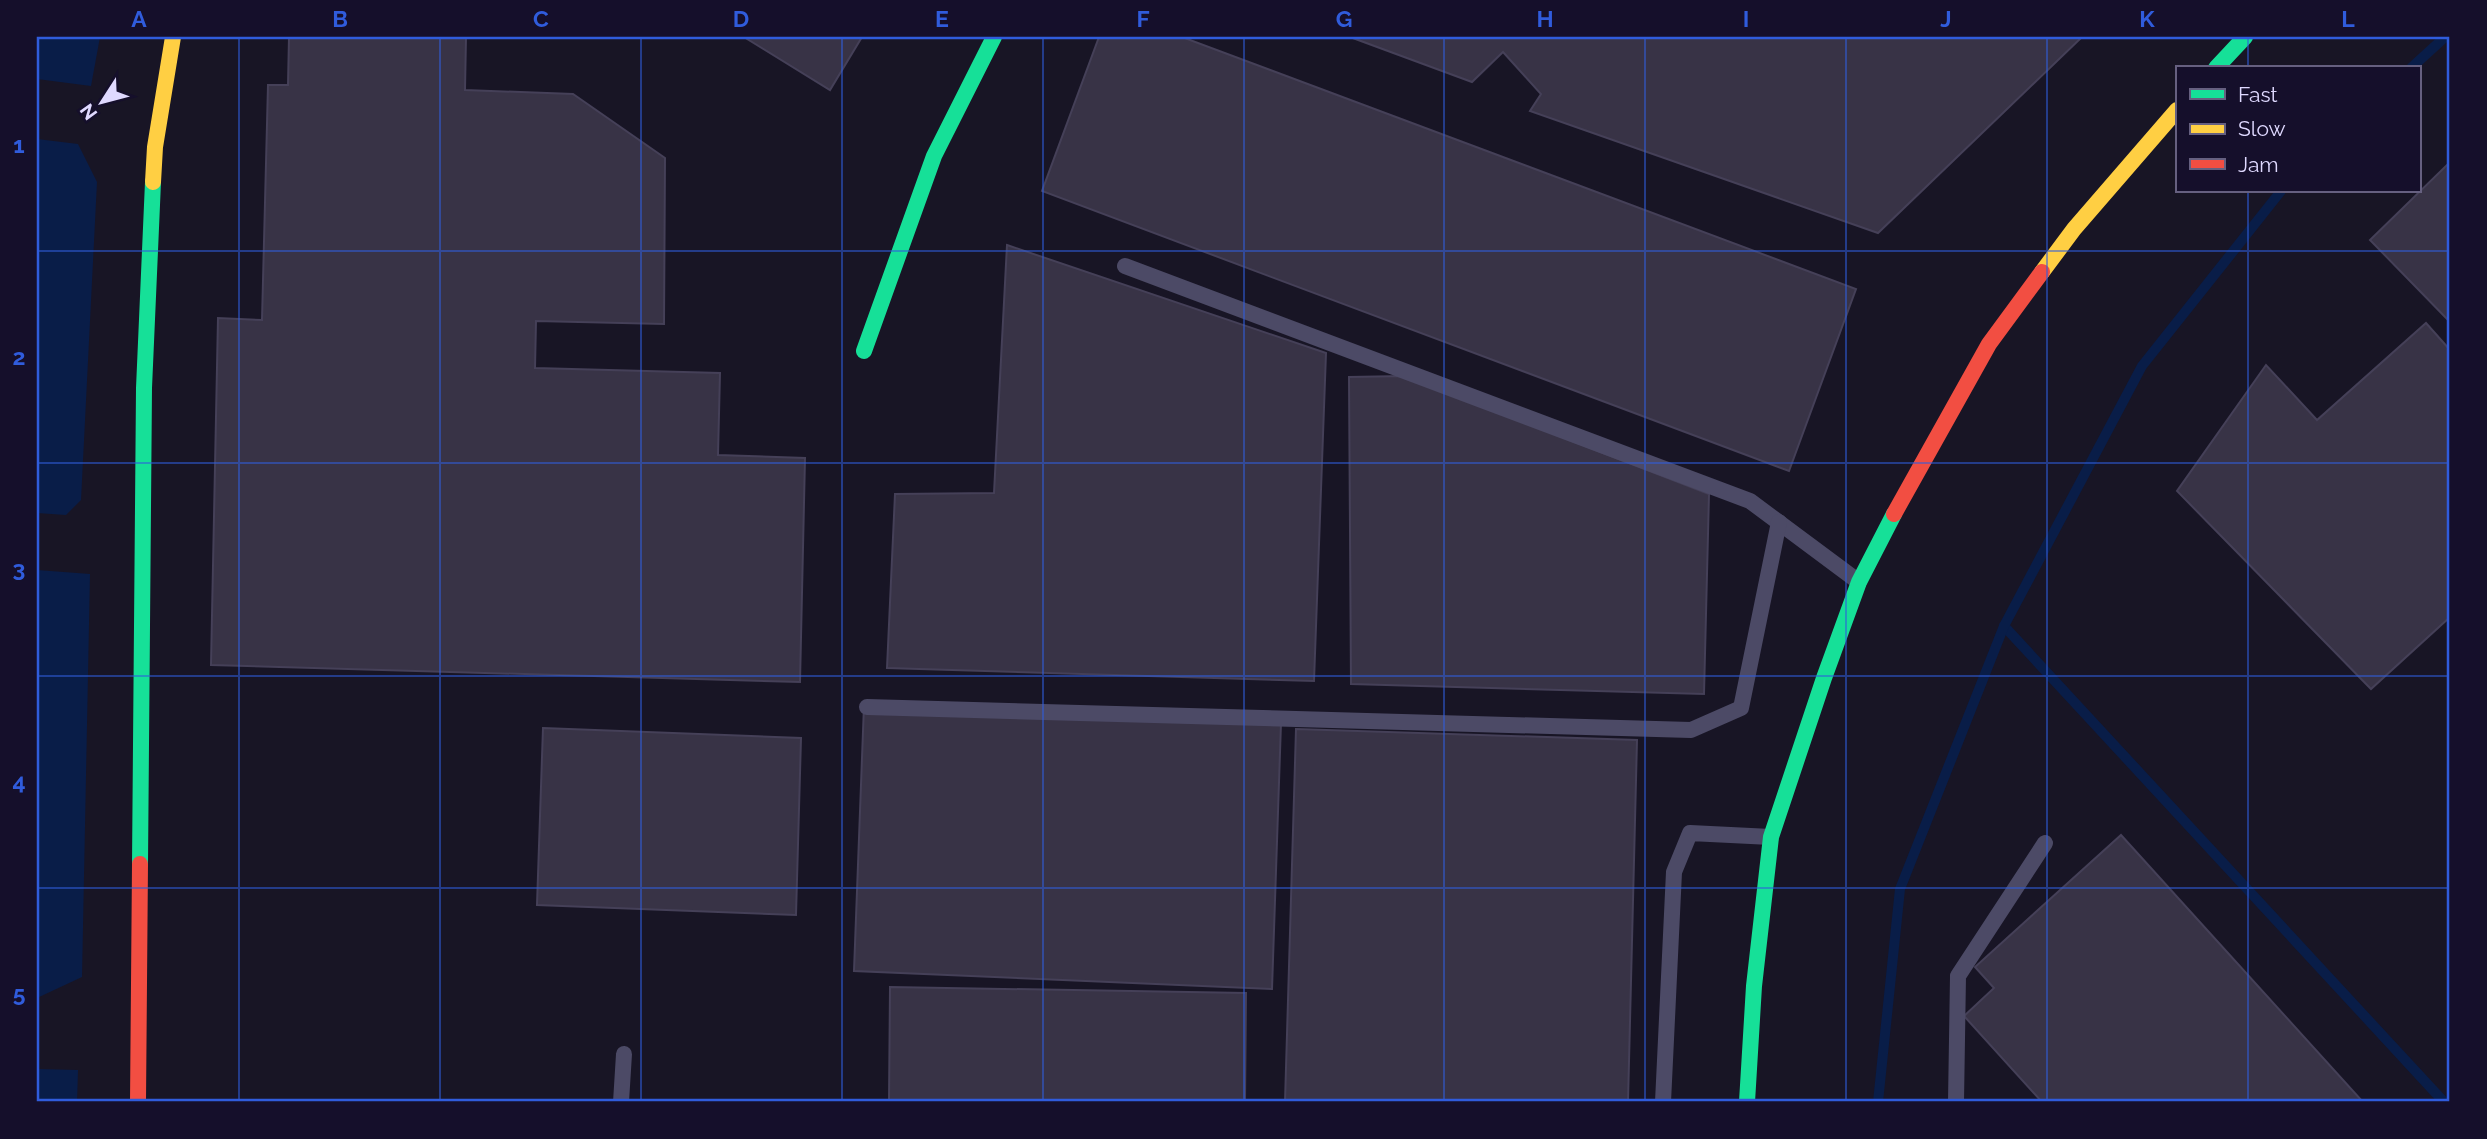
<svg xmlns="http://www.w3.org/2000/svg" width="2487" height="1139" font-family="Raleway,sans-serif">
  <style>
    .water { fill: #091d48 }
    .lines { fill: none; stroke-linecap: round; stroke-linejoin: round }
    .stream { stroke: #091d48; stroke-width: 10 }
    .building { fill: #383346; stroke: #454058; stroke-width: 2 }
    .lane { stroke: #4c4a66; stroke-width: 16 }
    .fast { stroke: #16e098; stroke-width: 16 }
    .slow { stroke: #ffcf43; stroke-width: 16 }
    .jam { stroke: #f24e42; stroke-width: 16 }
    .grid { fill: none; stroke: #305cdc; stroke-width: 2; stroke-opacity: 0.55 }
    .neatline { fill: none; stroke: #305cdc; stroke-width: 2.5 }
    .grid-label { font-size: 23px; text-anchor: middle; font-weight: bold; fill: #305cdc }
  </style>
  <rect width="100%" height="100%" fill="#181525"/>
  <g class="water">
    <path d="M37 37H100L91 86 37 79Z"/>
    <path d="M37 139 78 144 97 182 81 500 66 515 37 513Z"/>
    <path d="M37 570 90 574 82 977 37 998Z"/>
    <path d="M37 1069 78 1070 77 1102H37Z"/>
  </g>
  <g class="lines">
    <g class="stream">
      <path d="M2411 68 2445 37"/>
      <path d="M2004 626 2444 1102"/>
      <path d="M1878 1102 1900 889 2004 626 2142 366 2281 191"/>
    </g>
  </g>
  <g class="building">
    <path d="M289 37H466L465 90 573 94 665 158 664 324 536 321 535 368 720 373 718 455 805 458 800 682 211 665 218 318 262 320 268 85H288Z"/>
    <path d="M744 37H862L830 90Z"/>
    <path d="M1099 37H1182L1856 289 1789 471 1042 191Z"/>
    <path d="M1350 37H2082L1878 233 1530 111 1541 94 1503 52 1472 82Z"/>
    <path d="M2450 162V322L2370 240Z"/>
    <path d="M1007 245 1326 353 1314 681 887 668 895 494 994 493Z"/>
    <path d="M2426 323 2450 350V617L2371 689 2177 491 2266 365 2317 420Z"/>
    <path d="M1404 376 1709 494 1704 694 1351 684 1349 377Z"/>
    <path d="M864 705 1281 723 1272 989 854 971Z"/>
    <path d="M543 728 801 738 796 915 537 905Z"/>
    <path d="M1296 729 1637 740 1628 1102H1285Z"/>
    <path d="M2121 835 2363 1102H2042L1964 1016 1994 988 1975 967Z"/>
    <path d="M890 987 1246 993 1245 1102H889Z"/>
  </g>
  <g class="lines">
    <g class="lane">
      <path d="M1125 266 1750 501 1859 582"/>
      <path d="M867 707 1691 730 1741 708 1779 522"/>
      <path d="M621 1102 624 1054"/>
      <path d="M1663 1102 1674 872 1690 833 1771 837"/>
      <path d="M1956 1102 1958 976 2045 843"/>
    </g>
    <g class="fast">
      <path d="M2216 68 2245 37"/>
      <path d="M864 351 934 156 994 37"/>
      <path d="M140 864 144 388 153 182"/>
      <path d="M1747 1102 1754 986 1771 837 1824 678 1859 582 1894 514"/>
    </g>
    <g class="slow">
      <path d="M153 182 155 147 173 37"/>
      <path d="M2042 272 2074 229 2177 110"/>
    </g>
    <g class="jam">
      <path d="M1894 514 1989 344 2042 272"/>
      <path d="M138 1102 140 864"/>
    </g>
  </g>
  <path class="grid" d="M239 37V1102M440 37V1102M641 37V1102M842 37V1102M1043 37V1102M1244 37V1102M1444 37V1102M1645 37V1102M1846 37V1102M2047 37V1102M2248 37V68M2248 191V1102M37 251H2450M37 463H2450M37 676H2450M37 888H2450"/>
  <rect width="2487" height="1139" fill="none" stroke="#150f2b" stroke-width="77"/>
  <rect x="2176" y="66" width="245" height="126" fill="#150f2b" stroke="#666080" stroke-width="2"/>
  <rect x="2190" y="89" width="35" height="10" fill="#16e098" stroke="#666080" stroke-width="2"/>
  <text x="2238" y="102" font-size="21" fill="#dfd9ff">Fast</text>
  <rect x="2190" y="124" width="35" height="10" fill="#ffcf43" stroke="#666080" stroke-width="2"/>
  <text x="2238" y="136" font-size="21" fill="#dfd9ff">Slow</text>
  <rect x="2190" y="159" width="35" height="10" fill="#f24e42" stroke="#666080" stroke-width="2"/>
  <text x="2238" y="172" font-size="21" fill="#dfd9ff">Jam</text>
  <g transform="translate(102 102) rotate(234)" stroke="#150f2b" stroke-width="5" paint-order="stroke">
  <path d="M0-5L12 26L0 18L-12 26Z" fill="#dfd9ff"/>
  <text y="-10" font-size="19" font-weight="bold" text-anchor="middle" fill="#dfd9ff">N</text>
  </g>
  <rect x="38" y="38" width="2410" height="1062" class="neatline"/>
  <g class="grid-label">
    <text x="139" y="27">A</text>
    <text x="340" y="27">B</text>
    <text x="541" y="27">C</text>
    <text x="741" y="27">D</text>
    <text x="942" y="27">E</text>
    <text x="1143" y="27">F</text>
    <text x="1344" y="27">G</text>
    <text x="1545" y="27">H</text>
    <text x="1746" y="27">I</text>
    <text x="1946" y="27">J</text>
    <text x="2147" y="27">K</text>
    <text x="2348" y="27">L</text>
    <text x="19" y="153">1</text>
    <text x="19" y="365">2</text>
    <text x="19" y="577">3</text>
    <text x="19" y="790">4</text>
    <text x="19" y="1002">5</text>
  </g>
</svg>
